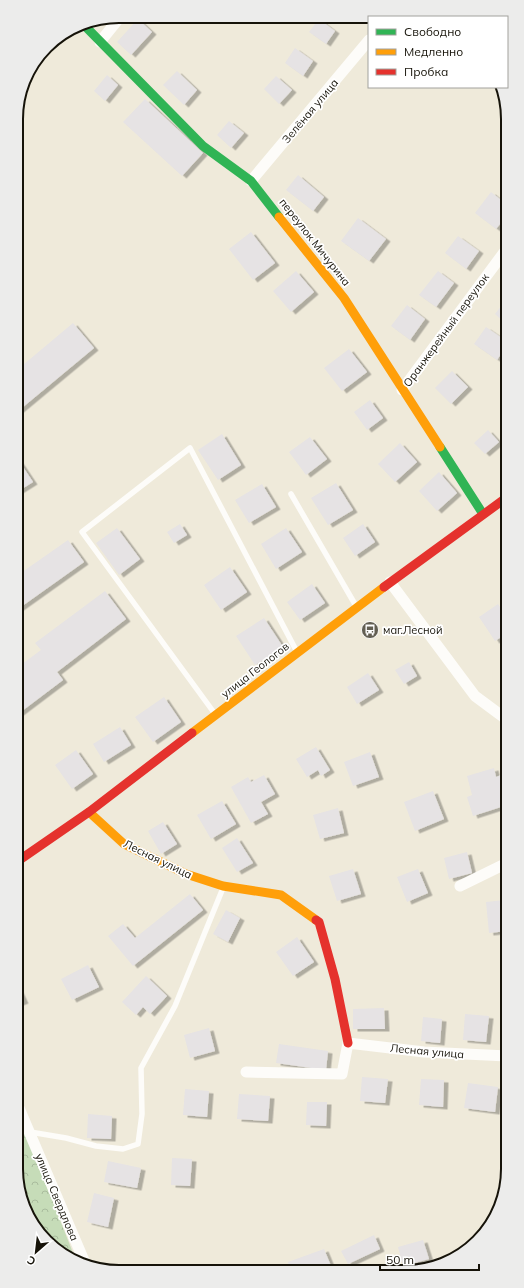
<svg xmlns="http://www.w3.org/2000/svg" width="524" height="1288" font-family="Mulish,sans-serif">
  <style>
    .forest { fill: url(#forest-crowns) }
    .building { fill: #e6e3e4; filter: url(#shadow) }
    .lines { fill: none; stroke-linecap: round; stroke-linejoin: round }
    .lane { stroke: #fdfcf9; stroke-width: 5.5 }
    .street { stroke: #fdfcf9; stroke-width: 11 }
    .fast { stroke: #30b455; stroke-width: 9 }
    .slow { stroke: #ff9f0a; stroke-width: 9 }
    .jam { stroke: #e5322d; stroke-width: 9 }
    .labels { text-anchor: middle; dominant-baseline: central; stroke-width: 3.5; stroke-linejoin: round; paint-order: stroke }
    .street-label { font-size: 11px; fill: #161309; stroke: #fff }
    .poi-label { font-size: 11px; fill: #161309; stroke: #fff; text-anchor: start }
    .rim { fill: none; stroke: #161309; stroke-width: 2 }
  </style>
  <defs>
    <pattern id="forest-crowns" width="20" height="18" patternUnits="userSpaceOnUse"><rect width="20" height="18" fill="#c6dcb8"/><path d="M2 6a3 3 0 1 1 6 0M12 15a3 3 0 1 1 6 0" fill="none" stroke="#a9bc9d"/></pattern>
    <filter id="shadow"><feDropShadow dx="4.5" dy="2.5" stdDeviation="0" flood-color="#0004"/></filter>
  </defs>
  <rect width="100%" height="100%" fill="#efeada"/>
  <path class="forest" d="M19 1116 75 1258 51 1246 19 1196Z"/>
  <g class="building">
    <path d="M138 19 152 32 131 55 117 42Z"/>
    <path d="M319 19 335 31 326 44 309 32Z"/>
    <path d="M295 48 313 61 303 76 285 63Z"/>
    <path d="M177 71 197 90 184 105 163 85Z"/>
    <path d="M107 75 118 85 105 101 94 91Z"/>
    <path d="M276 76 292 90 279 104 264 89Z"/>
    <path d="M145 99 203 153 182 176 123 122Z"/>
    <path d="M229 121 244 133 231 148 217 135Z"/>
    <path d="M298 175 324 197 313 211 286 190Z"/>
    <path d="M491 192 505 203V218L496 229 475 213Z"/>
    <path d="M358 218 386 239 369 261 341 241Z"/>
    <path d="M251 232 275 263 253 280 229 249Z"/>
    <path d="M458 236 479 251 466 269 445 253Z"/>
    <path d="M296 271 314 292 291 312 273 291Z"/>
    <path d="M438 271 454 283 436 307 419 295Z"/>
    <path d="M505 301V323L495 314Z"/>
    <path d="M407 305 425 319 410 340 391 326Z"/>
    <path d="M73 323 94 348 17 412V370Z"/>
    <path d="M486 327 505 340V348L497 360 474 344Z"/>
    <path d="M349 349 367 372 342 391 324 368Z"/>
    <path d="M452 371 468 387 451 404 435 388Z"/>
    <path d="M370 400 383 418 367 430 354 412Z"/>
    <path d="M488 430 499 442 485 454 474 443Z"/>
    <path d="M222 434 241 465 218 480 198 450Z"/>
    <path d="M310 437 327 459 306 475 289 452Z"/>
    <path d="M400 443 417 462 395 482 378 464Z"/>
    <path d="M17 458 33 482 17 492Z"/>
    <path d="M439 472 457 493 437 511 419 491Z"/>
    <path d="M336 483 353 510 328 525 311 498Z"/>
    <path d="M262 484 276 507 249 523 235 500Z"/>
    <path d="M180 524 187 535 174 543 167 532Z"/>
    <path d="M363 524 375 542 355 556 343 538Z"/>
    <path d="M117 528 140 559 119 575 96 543Z"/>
    <path d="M286 528 302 552 276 569 261 544Z"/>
    <path d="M68 540 84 562 18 609V575Z"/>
    <path d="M230 567 247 592 221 610 204 585Z"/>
    <path d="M312 584 325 603 300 620 287 602Z"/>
    <path d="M105 591 126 619 57 672 63 680 18 714V667L41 650 35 643Z"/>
    <path d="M498 604 506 616V634L495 641 479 617Z"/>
    <path d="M264 618 283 647 255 665 236 636Z"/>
    <path d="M409 662 417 676 404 684 395 670Z"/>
    <path d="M368 673 379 690 357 704 347 687Z"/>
    <path d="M164 697 181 722 153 742 135 717Z"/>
    <path d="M120 727 131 745 104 762 93 744Z"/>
    <path d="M316 747 330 770 321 776 318 770 307 777 296 759Z"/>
    <path d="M76 750 93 774 72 789 55 765Z"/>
    <path d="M370 752 379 777 353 786 344 762Z"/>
    <path d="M494 768 496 777 507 773V805L473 816 467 797 472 795 467 776Z"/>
    <path d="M264 775 275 794 261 802 268 814 251 823 231 787 248 777 251 782Z"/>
    <path d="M433 791 444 819 415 831 404 802Z"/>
    <path d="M222 801 236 824 211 839 197 815Z"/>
    <path d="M338 808 344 833 320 839 313 815Z"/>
    <path d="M163 822 177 844 161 854 148 831Z"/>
    <path d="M237 838 253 863 237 872 222 848Z"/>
    <path d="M467 852 472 873 449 879 444 858Z"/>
    <path d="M353 869 361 894 337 901 329 876Z"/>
    <path d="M418 869 428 893 407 902 397 877Z"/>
    <path d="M190 894 203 910 133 966 108 936 123 924 135 938Z"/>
    <path d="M505 900 507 931 489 933 486 902Z"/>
    <path d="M226 910 240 918 228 942 213 934Z"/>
    <path d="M297 937 314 962 293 976 276 952Z"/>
    <path d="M88 965 99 987 72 1000 61 979Z"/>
    <path d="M146 976 167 996 150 1014 143 1007 136 1015 122 1002Z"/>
    <path d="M19 990 24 1001 19 1003Z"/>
    <path d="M384 1008 385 1029H353V1009Z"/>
    <path d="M465 1014 489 1016 486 1042 463 1040Z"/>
    <path d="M423 1017 442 1019 440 1043 421 1041Z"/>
    <path d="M209 1028 215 1051 190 1058 184 1035Z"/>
    <path d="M279 1044 328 1051 326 1070 276 1063Z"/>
    <path d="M362 1077 388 1079 385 1103 360 1101Z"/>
    <path d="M421 1079 444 1080 443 1107 419 1105Z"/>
    <path d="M468 1083 498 1087 495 1112 464 1108Z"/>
    <path d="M185 1089 209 1091 207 1117 183 1115Z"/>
    <path d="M239 1094 270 1096 268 1121 237 1119Z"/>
    <path d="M307 1102H327L326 1126 306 1125Z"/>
    <path d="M88 1114 112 1116 111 1139 87 1138Z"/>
    <path d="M172 1158 192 1159 190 1186 171 1185Z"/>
    <path d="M108 1161 141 1168 137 1188 104 1182Z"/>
    <path d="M94 1193 114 1198 108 1227 87 1222Z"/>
    <path d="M374 1235 380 1249 348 1264 341 1251Z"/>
    <path d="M423 1240 429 1259 403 1266 398 1247Z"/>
    <path d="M324 1249 331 1266 323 1269H290L288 1262Z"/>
  </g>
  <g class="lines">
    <g class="lane">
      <path d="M291 494 356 606"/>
      <path d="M215 714 82 532 190 448 297 652"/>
      <path d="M30 1132 66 1138 96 1146 123 1149 138 1144 142 1114 141 1068 175 1006 223 888"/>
    </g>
    <g class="street">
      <path d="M100 42 121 16"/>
      <path d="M251 181 369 40"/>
      <path d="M402 390 505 251"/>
      <path d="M390 582 475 696 506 719"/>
      <path d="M460 886 507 863"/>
      <path d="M246 1072 342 1074 348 1043 424 1052 507 1056"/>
      <path d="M19 1108 85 1263"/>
    </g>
    <g class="fast">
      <path d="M82 23 203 146 251 181 279 217"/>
      <path d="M440 447 483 514"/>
    </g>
    <g class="slow">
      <path d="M279 217 344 298 440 447"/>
      <path d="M192 733 384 587"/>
      <path d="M89 812 124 844 186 874 223 886 281 895 316 920"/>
    </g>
    <g class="jam">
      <path d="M384 587 506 498"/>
      <path d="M18 861 89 812 192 733"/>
      <path d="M316 920 319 922 335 979 348 1043"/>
    </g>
  </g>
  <defs>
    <g id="bus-disc" transform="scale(0.9)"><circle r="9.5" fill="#625e52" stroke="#fff"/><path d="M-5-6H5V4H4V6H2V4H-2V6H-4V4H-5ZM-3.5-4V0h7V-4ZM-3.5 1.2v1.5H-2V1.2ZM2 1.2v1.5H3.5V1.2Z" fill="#fff"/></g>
  </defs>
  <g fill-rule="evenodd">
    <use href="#bus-disc" x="370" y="630"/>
  </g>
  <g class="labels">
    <g class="street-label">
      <text transform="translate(310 111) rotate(-50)">Зелёная улица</text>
      <text transform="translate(315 242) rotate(52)">переулок Мичурина</text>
      <text transform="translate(446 330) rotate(-54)">Оранжерейный переулок</text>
      <text transform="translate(255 670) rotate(-38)">улица Геологов</text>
      <text transform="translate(158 859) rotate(26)">Лесная улица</text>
      <text transform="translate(427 1051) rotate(5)">Лесная улица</text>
      <text transform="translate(57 1197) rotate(67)">улица Свердлова</text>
    </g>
    <g class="poi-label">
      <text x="383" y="630">маг.Лесной</text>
    </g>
  </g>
  <path d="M0 0H524V1288H0ZM119 23H405A96 96 0 0 1 501 119V1169A96 96 0 0 1 405 1265H119A96 96 0 0 1 23 1169V119A96 96 0 0 1 119 23Z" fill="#ececeb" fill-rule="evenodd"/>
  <path class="rim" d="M119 23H405A96 96 0 0 1 501 119V1169A96 96 0 0 1 405 1265H119A96 96 0 0 1 23 1169V119A96 96 0 0 1 119 23Z"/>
  <rect x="368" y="16" width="140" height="72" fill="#ffffff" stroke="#a2a19d"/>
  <rect x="376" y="29" width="20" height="6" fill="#30b455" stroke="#a2a19d"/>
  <text x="404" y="36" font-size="12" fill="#161309">Свободно</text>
  <rect x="376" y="49" width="20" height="6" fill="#ff9f0a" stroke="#a2a19d"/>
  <text x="404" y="56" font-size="12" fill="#161309">Медленно</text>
  <rect x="376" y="69" width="20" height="6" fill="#e5322d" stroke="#a2a19d"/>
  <text x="404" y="76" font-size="12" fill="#161309">Пробка</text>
  <g transform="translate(36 1252) rotate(208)" stroke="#ffffff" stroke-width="3" paint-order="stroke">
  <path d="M0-3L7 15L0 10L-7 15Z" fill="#161309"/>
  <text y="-6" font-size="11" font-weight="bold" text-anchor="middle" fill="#161309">С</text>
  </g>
  <path d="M380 1264v6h99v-6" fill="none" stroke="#161309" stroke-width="2"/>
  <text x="386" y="1264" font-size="12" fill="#161309" stroke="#ffffff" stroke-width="3" paint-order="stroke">50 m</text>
</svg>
